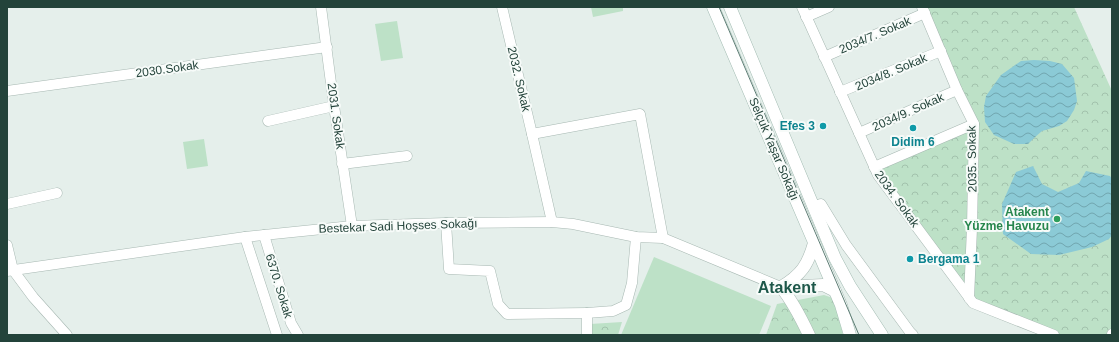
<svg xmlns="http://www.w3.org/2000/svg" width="1119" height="342" font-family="Helvetica,sans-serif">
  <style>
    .forest { fill: url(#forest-crowns) }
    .garden { fill: #bde1c7 }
    .water { fill: url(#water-waves) }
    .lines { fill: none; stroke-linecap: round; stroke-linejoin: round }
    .minor-casing { stroke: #a7b8b2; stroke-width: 11 }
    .tertiary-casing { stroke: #a7b8b2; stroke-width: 13 }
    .secondary-casing { stroke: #a3bcb3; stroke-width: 13 }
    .minor { stroke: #fff; stroke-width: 10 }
    .tertiary { stroke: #fff; stroke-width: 12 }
    .secondary { stroke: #fff; stroke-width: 12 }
    .tram { stroke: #5e7e75; stroke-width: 1 }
    .culture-dot { fill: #0f9aa8; stroke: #f7fbf9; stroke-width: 1.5 }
    .leisure-dot { fill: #2e9e5b; stroke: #f7fbf9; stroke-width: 1.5 }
    .labels { text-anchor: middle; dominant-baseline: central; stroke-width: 4; stroke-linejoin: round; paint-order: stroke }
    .street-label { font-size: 12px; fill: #23433a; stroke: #f7fbf9 }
    .culture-label { font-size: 12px; font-weight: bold; fill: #0d838f; stroke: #f7fbf9; text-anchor: end }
    .leisure-label { font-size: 12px; font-weight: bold; fill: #27864d; stroke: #f7fbf9; text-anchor: end }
    .district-label { font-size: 16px; font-weight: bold; fill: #1d5749; stroke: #f7fbf9 }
  </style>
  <defs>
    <pattern id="forest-crowns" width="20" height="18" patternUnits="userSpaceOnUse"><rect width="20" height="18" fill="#bde1c7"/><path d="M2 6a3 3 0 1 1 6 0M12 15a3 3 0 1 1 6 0" fill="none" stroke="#a2c2ac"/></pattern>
    <pattern id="water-waves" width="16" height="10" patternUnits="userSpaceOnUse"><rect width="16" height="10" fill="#8bcad6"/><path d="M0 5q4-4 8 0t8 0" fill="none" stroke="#71a6af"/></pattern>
  </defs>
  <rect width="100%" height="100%" fill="#e5efeb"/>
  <g class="forest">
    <path d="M927 7H1074L1112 91V326L1110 335H1058L973 301 876 168 975 125Z"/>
    <path d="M824 295 833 298 837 310 843 335H766L777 304Z"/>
    <path d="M622 322 618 335H589L590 324Z"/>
  </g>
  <g class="garden">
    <path d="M591 7H623V11L593 17Z"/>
    <path d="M397 21 403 58 381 61 375 24Z"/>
    <path d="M204 139 208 166 187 169 183 142Z"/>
    <path d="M654 257 771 306 759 335H621Z"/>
  </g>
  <g class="water">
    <path d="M1034 60 1050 61 1062 64 1074 78 1077 101 1074 110 1067 121 1059 126 1042 131 1034 138 1028 144H1014L994 135 985 122 984 107 986 96 1001 75 1021 61Z"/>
    <path d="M1033 166 1042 184 1058 192 1079 183 1086 171 1110 176 1112 179V235L1109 239 1092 247 1059 255 1031 254 1003 234 1002 204 1016 172Z"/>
  </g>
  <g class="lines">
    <g class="minor-casing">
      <g id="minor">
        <path d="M321 7 334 106 352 226"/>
        <path d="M502 7 532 134 552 222"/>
        <path d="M802 7 878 175 962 288 973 303 1054 335"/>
        <path d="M922 7 957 90 974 124 972 228 969 298"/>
        <path d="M806 17 829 7"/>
        <path d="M824 57 925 13"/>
        <path d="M7 91 327 47"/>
        <path d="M840 92 941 51"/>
        <path d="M268 121 334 106"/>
        <path d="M859 133 957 90"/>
        <path d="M532 134 640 114 663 238"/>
        <path d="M342 164 407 156"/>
        <path d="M874 167 974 124"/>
        <path d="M7 204 57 193"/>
        <path d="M813 207 821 204 846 245 910 332 913 335"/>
        <path d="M446 223 449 269 490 271 498 304 507 314 587 313V335"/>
        <path d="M264 235 291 323 298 335"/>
        <path d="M245 237 277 335"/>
        <path d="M7 245 13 270 33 297 67 335"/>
        <path d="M7 271 245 237 352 226 446 223 552 222 573 224 636 237 663 238 781 287"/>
        <path d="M587 313 613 311 626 305 632 283 636 237"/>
        <path d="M1112 335V334"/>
      </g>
    </g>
    <g class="tertiary-casing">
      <g id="tertiary">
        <path d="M781 287C801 275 808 265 814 243"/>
        <path d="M781 287C793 302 801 318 809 335"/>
        <path d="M782 287 823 285 835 291"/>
      </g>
    </g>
    <g class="secondary-casing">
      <g id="secondary">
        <path d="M713 7 841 305 850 335"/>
        <path d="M730 7 835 258 850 286 882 335"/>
      </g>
    </g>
    <use href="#minor" class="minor"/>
    <use href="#tertiary" class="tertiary"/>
    <use href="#secondary" class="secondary"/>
    <path class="tram" d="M719 7 859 335"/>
  </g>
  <g class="culture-dot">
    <circle cx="823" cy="126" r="4"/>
    <circle cx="913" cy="128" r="4"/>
    <circle cx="910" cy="259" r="4"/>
  </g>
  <circle class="leisure-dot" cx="1057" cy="219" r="4"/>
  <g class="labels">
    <g class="street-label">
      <text transform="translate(875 35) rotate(-23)">2034/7. Sokak</text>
      <text transform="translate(167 69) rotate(-8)">2030.Sokak</text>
      <text transform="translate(891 72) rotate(-23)">2034/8. Sokak</text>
      <text transform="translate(519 79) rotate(77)">2032. Sokak</text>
      <text transform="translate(908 112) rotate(-24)">2034/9. Sokak</text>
      <text transform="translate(336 116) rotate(82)">2031. Sokak</text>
      <text transform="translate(774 149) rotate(67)">Selçuk Yaşar Sokağı</text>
      <text transform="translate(972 159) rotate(-91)">2035. Sokak</text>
      <text transform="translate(897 199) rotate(54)">2034. Sokak</text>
      <text transform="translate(398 226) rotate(-2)">Bestekar Sadi Hoşses Sokağı</text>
      <text transform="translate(279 286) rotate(73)">6370. Sokak</text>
    </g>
    <g class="culture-label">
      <text x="815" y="126">Efes 3</text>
      <text x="913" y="142" text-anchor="middle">Didim 6</text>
      <text x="918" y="259" text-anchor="start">Bergama 1</text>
    </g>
    <g class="leisure-label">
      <text x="1049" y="212">Atakent<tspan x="1049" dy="14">Yüzme Havuzu</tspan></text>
    </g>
    <g class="district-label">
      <text x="787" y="287">Atakent</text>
    </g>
  </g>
  <rect width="1119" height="342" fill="none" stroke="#23433a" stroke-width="16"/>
</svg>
